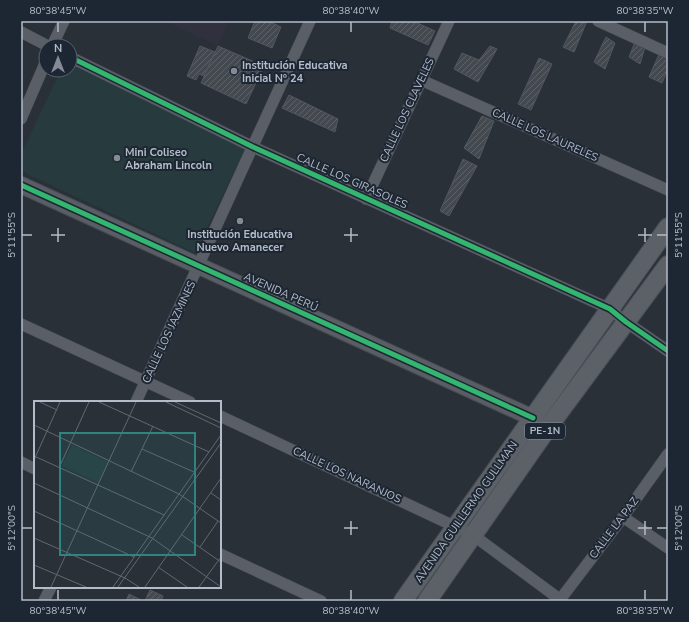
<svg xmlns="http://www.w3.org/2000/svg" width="689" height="622" font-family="'Nunito Sans',sans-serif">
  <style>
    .medical { fill: #31303e }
    .park { fill: #273a3e }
    .building { fill: url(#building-hatch); stroke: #52575f }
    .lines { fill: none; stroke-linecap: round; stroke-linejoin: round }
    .street-casing { stroke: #484c53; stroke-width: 12 }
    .secondary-casing { stroke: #484c53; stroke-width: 18 }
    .primary-casing { stroke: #484c55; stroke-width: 20 }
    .street { stroke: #5a5e66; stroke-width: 11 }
    .secondary { stroke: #595d64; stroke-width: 16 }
    .primary { stroke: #5c6168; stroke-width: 18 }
    .cycleway-casing { stroke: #1d2633; stroke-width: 8 }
    .cycleway { stroke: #33b770; stroke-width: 5 }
    .ticks { fill: none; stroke: #b4bcc9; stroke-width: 1.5 }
    .poi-dot { fill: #848b96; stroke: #1d2633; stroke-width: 1.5 }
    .labels { text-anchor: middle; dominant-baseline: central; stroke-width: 4; stroke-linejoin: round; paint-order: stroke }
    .shield { fill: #1d2633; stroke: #878f9c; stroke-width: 1 }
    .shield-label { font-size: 10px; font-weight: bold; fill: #b4bcc9 }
    .poi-label { font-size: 11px; font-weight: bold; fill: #b4bcc9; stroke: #1d2633; text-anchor: start }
    .street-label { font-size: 11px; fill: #b4bcc9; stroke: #1d2633 }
    .inset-road { fill: none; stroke: #616872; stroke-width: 1 }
    .view { fill: #308480; fill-opacity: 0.15; stroke: #308480; stroke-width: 2 }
    .inset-edge { fill: none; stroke: #b4bcc9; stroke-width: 2 }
    .neatline { fill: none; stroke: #b4bcc9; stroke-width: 1.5 }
    .ticks-label { font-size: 10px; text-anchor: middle; fill: #b4bcc9 }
  </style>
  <defs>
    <pattern id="building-hatch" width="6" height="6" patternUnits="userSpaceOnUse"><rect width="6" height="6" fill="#444950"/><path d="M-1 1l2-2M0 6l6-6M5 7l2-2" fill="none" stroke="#5d6168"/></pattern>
  </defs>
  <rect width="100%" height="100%" fill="#2a3038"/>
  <path class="medical" d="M170 21H229L218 46 169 23Z"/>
  <path class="park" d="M70 64 246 147 195 253 21 171V154L61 70H70Z"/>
  <g class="building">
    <path d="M255 21H268L281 27 272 48 248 38Z"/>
    <path d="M392 21H413L435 31 428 45 390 28Z"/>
    <path d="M576 21H587L574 52 563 47Z"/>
    <path d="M606 37 615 43 605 69 594 62Z"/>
    <path d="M635 42 645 47 640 64 629 57Z"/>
    <path d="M200 46 215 52 204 76 199 74 196 80 187 76Z"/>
    <path d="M218 46 264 66 246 104 201 83Z"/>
    <path d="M490 46 497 49 478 82 454 69 462 53 479 60Z"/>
    <path d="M660 52 668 56V69L662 83 649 77Z"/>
    <path d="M539 58 552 64 531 110 518 104Z"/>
    <path d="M289 95 338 119 335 132 282 108Z"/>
    <path d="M482 116 494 121 479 159 464 148Z"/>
    <path d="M463 159 477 166 449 216 440 211Z"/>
    <path d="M150 590 163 596 161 601H145Z"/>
    <path d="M129 594 141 600V601H126Z"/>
  </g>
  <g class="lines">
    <g class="street-casing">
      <g id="street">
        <path d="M598 21 668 53"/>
        <path d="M21 32 48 46"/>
        <path d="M52 46 64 21"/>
        <path d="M70 57 253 147 610 309 626 322 668 351"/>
        <path d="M421 80 668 190"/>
        <path d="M21 119 46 61"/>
        <path d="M366 199 449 21"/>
        <path d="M21 324 190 402"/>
        <path d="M136 402 310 21"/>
        <path d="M220 416 473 535 562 601"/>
        <path d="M21 462 35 469"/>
        <path d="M623 517 668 548"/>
        <path d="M220 554 321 601"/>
        <path d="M44 601 51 587"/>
        <path d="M559 601 623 517 668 454"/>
      </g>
    </g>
    <g class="secondary-casing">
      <path id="secondary" d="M21 185 533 418"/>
    </g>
    <g class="primary-casing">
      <g id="primary">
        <path d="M403 601 668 227"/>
        <path d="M427 601 549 426 668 265"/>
      </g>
    </g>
    <use href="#street" class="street"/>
    <use href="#secondary" class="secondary"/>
    <use href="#primary" class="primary"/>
    <g class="cycleway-casing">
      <g id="cycleway">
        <path d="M70 57 253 147 610 309 626 322 668 351"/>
        <path d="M21 185 533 418"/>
      </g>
    </g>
    <use href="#cycleway" class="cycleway"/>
  </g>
  <path class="ticks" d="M58 22V32M351 22V32M645 22V32M58 228V242M351 228V242M645 228V242M22 235H32M51 235H65M344 235H358M638 235H652M657 235H667M351 521V535M645 521V535M22 528H32M344 528H358M638 528H652M657 528H667M58 590V600M351 590V600M645 590V600"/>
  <g class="poi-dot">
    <circle cx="234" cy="71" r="4"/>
    <circle cx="117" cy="158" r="4"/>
    <circle cx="240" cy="221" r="4"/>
  </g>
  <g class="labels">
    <rect class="shield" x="525" y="423" width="40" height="16" rx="3"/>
    <g class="shield-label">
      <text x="545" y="431">PE-1N</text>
    </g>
    <g class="poi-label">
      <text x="242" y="65">Institución Educativa<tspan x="242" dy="13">Inicial Nº 24</tspan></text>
      <text x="125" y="152">Mini Coliseo<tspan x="125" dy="13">Abraham Lincoln</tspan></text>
      <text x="240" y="234" text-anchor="middle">Institución Educativa<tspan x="240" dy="13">Nuevo Amanecer</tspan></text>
    </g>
    <g class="street-label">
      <text transform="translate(407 110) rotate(-65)">CALLE LOS CLAVELES</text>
      <text transform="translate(545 135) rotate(24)">CALLE LOS LAURELES</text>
      <text transform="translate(352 181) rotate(24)">CALLE LOS GIRASOLES</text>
      <text transform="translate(281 292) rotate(24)">AVENIDA PERÚ</text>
      <text transform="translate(169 332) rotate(-65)">CALLE LOS JAZMINES</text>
      <text transform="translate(347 475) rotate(25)">CALLE LOS NARANJOS</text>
      <text transform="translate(466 512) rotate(-55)">AVENIDA GUILLERMO GULLMAN</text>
      <text transform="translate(614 528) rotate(-53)">CALLE LA PAZ</text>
    </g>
  </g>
  <g transform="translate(34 401)">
    <rect width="187" height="187" fill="#2a3038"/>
    <path d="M38 44 74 61 64 82 28 65Z" fill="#273a3e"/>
    <path class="inset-road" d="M6 1 23 9M65 1 175 51M132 1 187 27M141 1 187 22M0 24 145 93 187 122M108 48 160 71M0 55 130 114M0 59 26 1M25 67 55 1M97 71 119 25M0 82 118 137 187 186M177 92 187 99M0 110 100 156M148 134 187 161M0 137 91 177 105 186M166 146 184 120M0 164 52 186M124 166 153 186M17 186 102 1M79 186 187 34M84 186 187 42M111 186 187 77M165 186 187 156"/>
    <path class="view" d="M26 32H161V154H26Z"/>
    <rect width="187" height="187" class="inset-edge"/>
  </g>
  <rect width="689" height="622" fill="none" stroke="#1d2633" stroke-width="44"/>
  <g transform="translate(58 58)"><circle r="19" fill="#1d2633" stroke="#59626f"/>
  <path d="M0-3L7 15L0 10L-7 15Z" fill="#848b96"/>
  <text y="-6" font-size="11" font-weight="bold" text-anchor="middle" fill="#b4bcc9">N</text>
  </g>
  <rect x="22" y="22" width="645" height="578" class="neatline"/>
  <g class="ticks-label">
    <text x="58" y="14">80°38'45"W</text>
    <text x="351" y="14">80°38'40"W</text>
    <text x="645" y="14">80°38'35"W</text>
    <text transform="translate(11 235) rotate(-90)" y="4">5°11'55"S</text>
    <text transform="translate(678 235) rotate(-90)" y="4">5°11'55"S</text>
    <text transform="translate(11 528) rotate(-90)" y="4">5°12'00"S</text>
    <text transform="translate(678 528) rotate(-90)" y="4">5°12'00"S</text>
    <text x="58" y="614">80°38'45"W</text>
    <text x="351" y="614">80°38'40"W</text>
    <text x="645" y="614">80°38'35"W</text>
  </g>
</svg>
